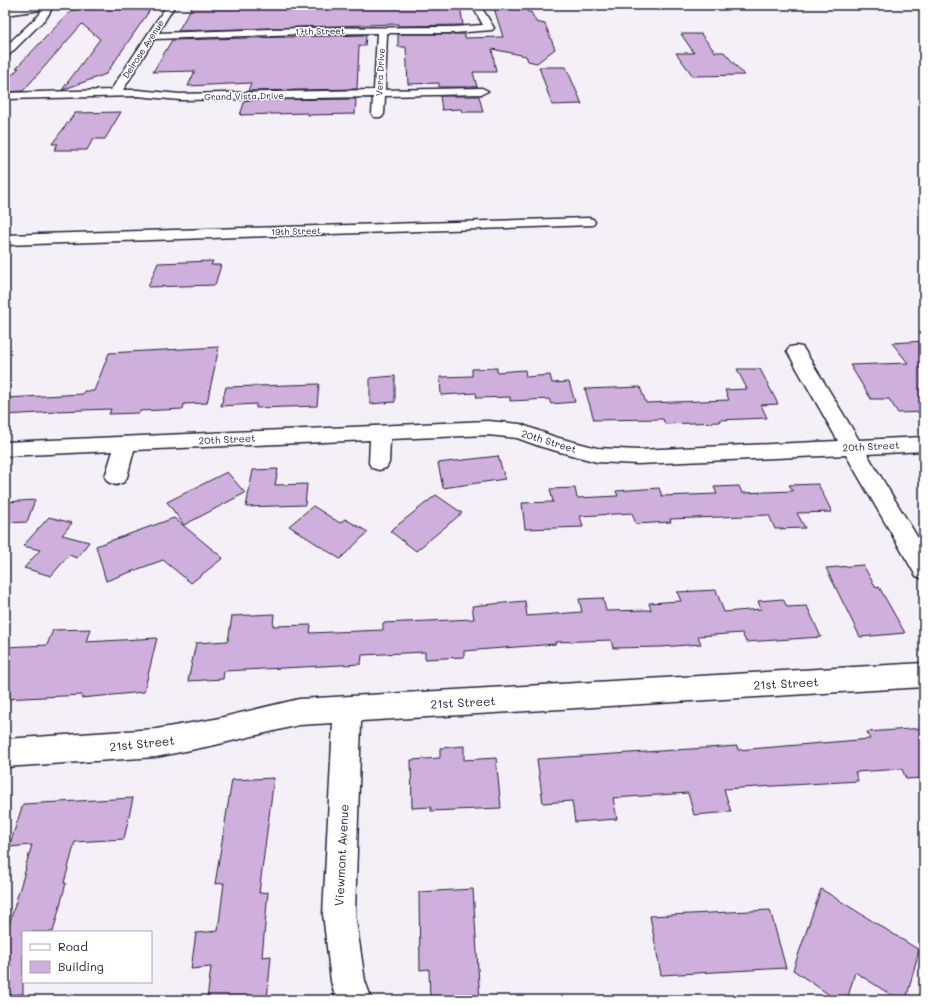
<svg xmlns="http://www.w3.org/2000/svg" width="929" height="1005" font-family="Mali,sans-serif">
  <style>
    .building { fill: #cfafdb; stroke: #22223b }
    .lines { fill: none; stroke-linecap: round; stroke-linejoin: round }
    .lane-casing { stroke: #22223b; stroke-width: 3 }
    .street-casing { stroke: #22223b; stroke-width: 3 }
    .lane { fill: #fff; fill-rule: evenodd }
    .street { fill: #fff; fill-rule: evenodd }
    .labels { text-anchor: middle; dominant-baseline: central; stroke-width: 3; stroke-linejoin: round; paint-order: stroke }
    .far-street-label { font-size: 9px; fill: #22223b; stroke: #fff }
    .street-label { font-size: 10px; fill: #22223b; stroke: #fff }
    .near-street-label { font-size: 12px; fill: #22223b; stroke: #fff }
  </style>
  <rect width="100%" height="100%" fill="#f5eff8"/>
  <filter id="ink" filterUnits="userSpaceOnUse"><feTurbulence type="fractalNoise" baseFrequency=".025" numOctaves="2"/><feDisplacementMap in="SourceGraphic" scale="8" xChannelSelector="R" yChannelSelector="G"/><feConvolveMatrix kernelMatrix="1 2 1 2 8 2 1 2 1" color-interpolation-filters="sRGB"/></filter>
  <g filter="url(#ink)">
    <g class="building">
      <path d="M193 5H460L463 25 398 26V24L178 31Z"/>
      <path d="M493 5H516L518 9H526L528 12H531L536 22 545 24 555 49 537 63 528 61 526 56 492 49 496 72H473L477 87H439V83L408 84 406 47H398V34H464L465 38 503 37Z"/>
      <path d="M83 6H146L145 10H150L106 74 62 90 100 39 82 24 23 91 5 92V82L19 68H16L72 10 80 9Z"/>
      <path d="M681 34H701L715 52H724L744 75 693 76 676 53H694Z"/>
      <path d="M366 35 365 46H359L357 89 248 91 251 83 188 86 195 71 153 72 172 40Z"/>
      <path d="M539 67H566L582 104 552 105Z"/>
      <path d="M440 96H479L483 112H462L461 109 442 110Z"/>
      <path d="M356 99 355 114 308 115V113L240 115 245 100Z"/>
      <path d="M121 112 105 139H93L87 150H54L58 144H52L75 113Z"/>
      <path d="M213 261 211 265H221L215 285 148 287 158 263Z"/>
      <path d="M924 341V412L898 413 889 399H871L850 365 908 363 892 343Z"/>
      <path d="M219 347 207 403 184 404 183 409 140 411 139 413 109 414 111 409 56 411V412L5 415V398L83 394 84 391H94L109 353Z"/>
      <path d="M497 368V372L525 370 526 377 550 375 552 383 569 382 575 402 551 404 549 399 510 401V397L477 398 476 393 441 395 440 377 472 376V369Z"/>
      <path d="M737 369H760L778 404 761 405 767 418 719 420 720 422 665 424 663 419 594 420 585 389 640 387 646 403 729 400 725 390 747 389Z"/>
      <path d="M395 376V402L370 404V378Z"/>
      <path d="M319 384 317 406 256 408V404L221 406 226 387Z"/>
      <path d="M498 456 505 479 443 488 438 463Z"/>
      <path d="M278 469 275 485 307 484 305 505 246 507 253 470Z"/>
      <path d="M227 472 245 493 184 525 167 502Z"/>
      <path d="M818 484 832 512 797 513 805 528 775 529 769 515 670 519 671 522 636 524 632 513 580 516 583 527 525 529 522 503 553 502 550 489 575 488 577 498 618 496 616 491 659 488 662 496 717 494 714 487 739 486 742 493 793 491 789 485Z"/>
      <path d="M436 495 462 513 416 551 390 531Z"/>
      <path d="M35 500 27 522 5 523V502Z"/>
      <path d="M313 506 340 523 345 519 368 532 340 559 289 526Z"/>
      <path d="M49 517 72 523 62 535 89 542 77 558 69 555 51 576 24 568 40 550 23 546Z"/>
      <path d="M174 518 223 558 191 583 163 560 106 581 96 546Z"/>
      <path d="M863 565 876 588 879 587 905 633 860 637 826 568Z"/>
      <path d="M716 590 724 612 761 609 758 601 783 599 787 607 807 606 821 637 746 642 742 633 698 636 701 644 661 647 613 648 611 640 555 642 556 644 464 651V657L425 659V652L362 655 361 664 224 671 223 679 188 681 196 643 228 641 232 616 274 614 273 626 311 625 310 633 383 630V623L474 619 472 606 525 601 527 616 582 612 579 599 603 598 606 611 651 610 649 603 681 601 677 592Z"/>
      <path d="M90 629 86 642 157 638 144 692 81 698 82 695 5 699V647L47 645 53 630Z"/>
      <path d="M924 728V778L906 779 902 769 855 772 858 781 724 789 731 812 694 815 688 793 613 798 617 819 575 822 572 801 543 803 537 759 737 746 738 750 870 739 867 732Z"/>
      <path d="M464 746V760L496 758 501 808 431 811V807L412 808 411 760 440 758V748Z"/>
      <path d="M274 778 259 893 268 892 262 957 271 956 267 1000H207L211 967 191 969 196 933 218 931 224 883 215 884 232 780Z"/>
      <path d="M133 798 124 839 75 842 64 883H66L53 932H23V994L5 995V938L26 868H25L32 845 9 847 23 804Z"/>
      <path d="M473 889 480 1000H430L429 969 420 970 419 892Z"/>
      <path d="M821 889 919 950 906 1000H899L855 972 847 1000H837L793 970Z"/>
      <path d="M770 910 786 968 661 975 650 916Z"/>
    </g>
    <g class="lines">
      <g class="lane-casing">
        <path id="lane" d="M910 5 924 7V9L910 6Z"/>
      </g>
      <g class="street-casing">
        <g id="street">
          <path d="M33 5H55L49 8 51 10 47 17 9 55 5 56V47L40 14 41 10 5 15V9Z"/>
          <path d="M167 5H175L158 33 303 28 454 27 483 25 472 5H480L494 28 492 30 454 33H387L385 90 482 88 488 91 482 94 385 96 384 114 382 117H374L372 114 373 97 180 100 137 96 5 99V93L111 90ZM377 33 374 90 180 94 137 90H123L154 39 303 34Z"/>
          <path d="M588 218 593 219 595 222 593 225 5 245V235Z"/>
          <path d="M796 346 802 347 805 351 859 440 924 437V451L867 454 924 548V579L916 576 846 455 638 464 597 462 542 447 517 438 488 435 390 439 389 463 386 468 379 470 372 468 369 463 370 440 134 450 127 477 124 482 116 485 108 482 105 477 113 451 5 456V442L488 421 520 424 555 437 597 448 638 450 838 441 787 351 790 347Z"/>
          <path d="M924 663V687L361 721 355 914 365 981 372 1000H336L331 981 323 914 333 723 299 725 215 745 156 757 5 767V739L156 729 215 719 299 699Z"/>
        </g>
      </g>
      <use href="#lane" class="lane"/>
      <use href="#street" class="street"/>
    </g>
  </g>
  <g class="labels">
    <g class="far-street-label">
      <text transform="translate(320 31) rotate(-1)">17th Street</text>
      <text transform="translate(143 49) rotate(-57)">Delrose Avenue</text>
      <text transform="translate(380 72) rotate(-87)">Vera Drive</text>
      <text transform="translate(244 96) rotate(-1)">Grand Vista Drive</text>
      <text transform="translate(296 231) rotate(-2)">19th Street</text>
    </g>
    <g class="street-label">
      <text transform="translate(227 439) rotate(-3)">20th Street</text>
      <text transform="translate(549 441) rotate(17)">20th Street</text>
      <text transform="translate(871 446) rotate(-3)">20th Street</text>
    </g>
    <g class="near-street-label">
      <text transform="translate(786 683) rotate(-3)">21st Street</text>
      <text transform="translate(463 702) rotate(-3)">21st Street</text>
      <text transform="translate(142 743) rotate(-6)">21st Street</text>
      <text transform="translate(341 855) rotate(-87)">Viewmont Avenue</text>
    </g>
  </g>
  <rect width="929" height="1005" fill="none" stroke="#fff" stroke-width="20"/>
  <rect x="10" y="10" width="909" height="985" fill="none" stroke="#22223b" stroke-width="1.5" filter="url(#ink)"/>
  <rect x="22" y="931" width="130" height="52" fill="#ffffff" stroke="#a7a7b1"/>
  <rect x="30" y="944" width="20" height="6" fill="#ffffff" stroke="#a7a7b1"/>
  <text x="58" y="951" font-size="12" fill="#22223b">Road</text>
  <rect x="30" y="961" width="20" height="12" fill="#cfafdb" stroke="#a7a7b1"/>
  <text x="58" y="971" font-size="12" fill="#22223b">Building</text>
</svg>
